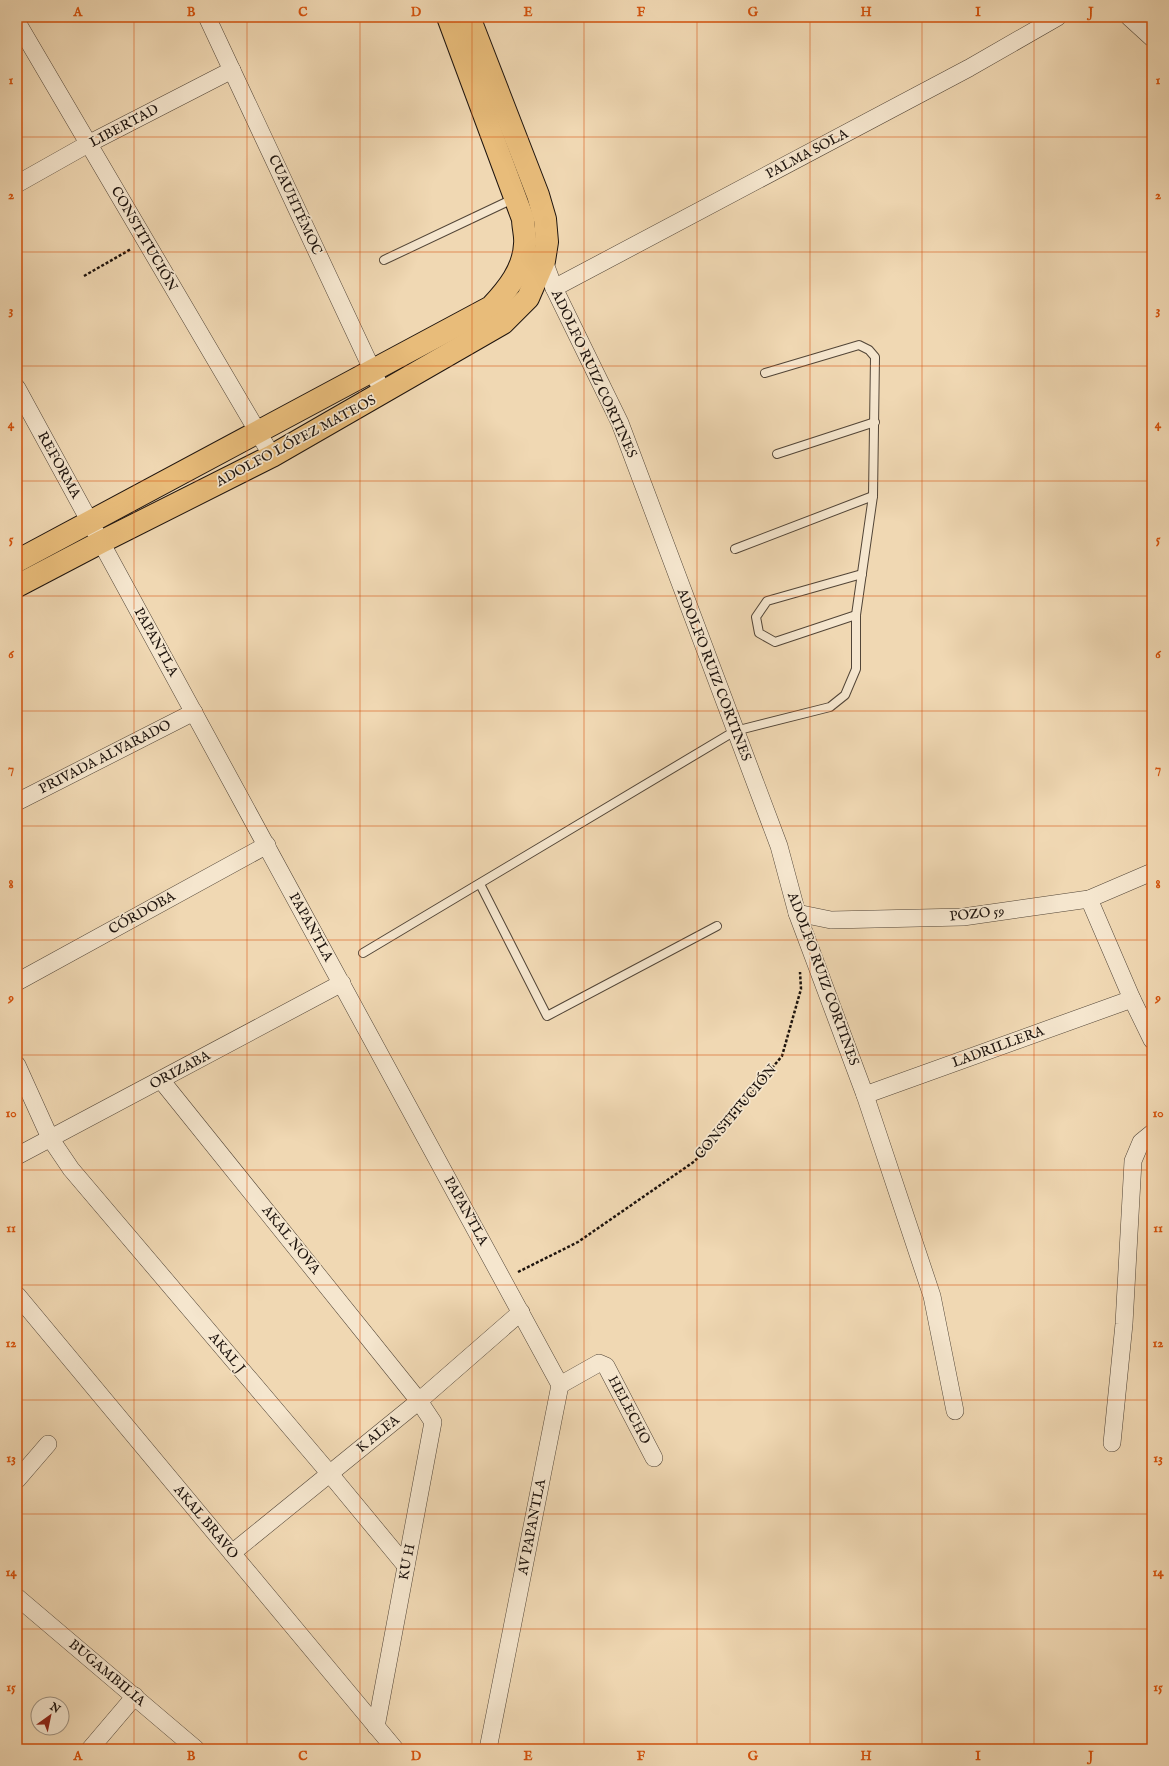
<svg xmlns="http://www.w3.org/2000/svg" width="1169" height="1766" font-family="'IM FELL English',serif">
  <style>
    .lines { fill: none; stroke-linecap: round; stroke-linejoin: round }
    .service-casing { stroke: #524537; stroke-width: 10 }
    .minor-casing { stroke: #524537; stroke-width: 18 }
    .primary-casing { stroke: #1e140e; stroke-width: 24 }
    .path { stroke: #1e140e; stroke-width: 2.5; stroke-dasharray: 3 2; stroke-linecap: butt }
    .service { stroke: #f5e6ce; stroke-width: 8 }
    .minor { stroke: #f5e6ce; stroke-width: 17 }
    .primary { stroke: #e8bc7a; stroke-width: 22 }
    .grid { fill: none; stroke: #d4520c; stroke-width: 1; stroke-opacity: 0.55 }
    .labels { text-anchor: middle; dominant-baseline: central; stroke-width: 3.5; stroke-linejoin: round; paint-order: stroke }
    .street-label { font-size: 14px; fill: #1e140e; stroke: #f5e6ce }
    .neatline { fill: none; stroke: #d4520c; stroke-width: 1.5 }
    .grid-label { font-size: 13px; text-anchor: middle; font-weight: bold; fill: #d4520c }
  </style>
  <rect width="100%" height="100%" fill="#f0d8b3"/>
  <filter id="stains"><feTurbulence type="fractalNoise" baseFrequency=".005" numOctaves="4"/><feColorMatrix values="0 0 0 0 .2 0 0 0 0 .09 0 0 0 0 .02 0 0 0 .5 -.17"/></filter>
  <radialGradient id="worn" r=".72"><stop offset=".6" stop-color="#630" stop-opacity="0"/><stop offset="1" stop-color="#630" stop-opacity=".3"/></radialGradient>
  <g class="lines">
    <g class="service-casing">
      <g id="service">
        <path d="M384 260 515 198"/>
        <path d="M777 454 875 422"/>
        <path d="M735 549 873 496"/>
        <path d="M856 615 775 642 759 633 756 617 767 601 862 574"/>
        <path d="M480 884 547 1016 717 926"/>
        <path d="M363 953 735 731 830 707 845 695 856 669V615L873 496 875 357 869 350 859 345 765 373"/>
      </g>
    </g>
    <g class="minor-casing">
      <g id="minor">
        <path d="M207 17 383 393"/>
        <path d="M1129 17 1152 38"/>
        <path d="M17 22 272 456"/>
        <path d="M17 184 88 144 232 70"/>
        <path d="M539 256 544 261 554 288 620 423 779 846 797 913 865 1095 932 1296 955 1411"/>
        <path d="M554 288 969 68 1058 17"/>
        <path d="M17 388 560 1385 488 1749"/>
        <path d="M17 802 194 712"/>
        <path d="M1089 899 1132 999 1152 1040"/>
        <path d="M797 913 831 920 963 917 1089 899 1152 872"/>
        <path d="M17 982 267 845"/>
        <path d="M17 1065 50 1138 71 1169 330 1474 406 1566"/>
        <path d="M161 1080 419 1401 433 1422 376 1727"/>
        <path d="M865 1095 1132 999"/>
        <path d="M17 1156 342 983"/>
        <path d="M17 1295 395 1749"/>
        <path d="M560 1385 599 1363 606 1366 654 1458"/>
        <path d="M1112 1443 1124 1324 1133 1161 1141 1142 1152 1133"/>
        <path d="M17 1480 48 1444"/>
        <path d="M232 1553 419 1401 521 1312"/>
        <path d="M17 1597 196 1749"/>
        <path d="M90 1749 135 1696"/>
      </g>
    </g>
    <g class="primary-casing">
      <g id="primary">
        <path d="M17 561 491 307C508 289 524 269 525 244 526 236 523 227 523 219L448 17"/>
        <path d="M17 586 101 542 272 456 503 323 528 298 544 261 547 242 545 219 538 195 469 17"/>
      </g>
    </g>
    <g class="path">
      <path d="M84 276 131 249"/>
      <path d="M518 1272 578 1242 695 1161 782 1056 801 989 800 972"/>
    </g>
    <use href="#service" class="service"/>
    <use href="#minor" class="minor"/>
    <use href="#primary" class="primary"/>
  </g>
  <path class="grid" d="M134 17V1749M247 17V1749M360 17V1749M472 17V1749M584 17V1749M697 17V1749M810 17V1749M922 17V1749M1034 17V1749M17 137H1152M17 252H1152M17 366H1152M17 481H1152M17 596H1152M17 711H1152M17 826H1152M17 940H1152M17 1055H1152M17 1170H1152M17 1285H1152M17 1400H1152M17 1514H1152M17 1629H1152"/>
  <g class="labels">
    <g class="street-label">
      <text transform="translate(124 126) rotate(-28)">LIBERTAD</text>
      <text transform="translate(807 154) rotate(-28)">PALMA SOLA</text>
      <text transform="translate(295 205) rotate(65)">CUAUHTÉMOC</text>
      <text transform="translate(144 239) rotate(60)">CONSTITUCIÓN</text>
      <text transform="translate(594 374) rotate(65)">ADOLFO RUIZ CORTINES</text>
      <text transform="translate(296 441) rotate(-28)">ADOLFO LÓPEZ MATEOS</text>
      <text transform="translate(59 465) rotate(61)">REFORMA</text>
      <text transform="translate(156 642) rotate(61)">PAPANTLA</text>
      <text transform="translate(714 675) rotate(69)">ADOLFO RUIZ CORTINES</text>
      <text transform="translate(105 757) rotate(-27)">PRIVADA ALVARADO</text>
      <text transform="translate(142 913) rotate(-29)">CÓRDOBA</text>
      <text transform="translate(977 914) rotate(-6)">POZO 59</text>
      <text transform="translate(311 927) rotate(61)">PAPANTLA</text>
      <text transform="translate(823 979) rotate(70)">ADOLFO RUIZ CORTINES</text>
      <text transform="translate(998 1047) rotate(-20)">LADRILLERA</text>
      <text transform="translate(180 1070) rotate(-28)">ORIZABA</text>
      <text transform="translate(736 1112) rotate(-50)">CONSTITUCIÓN</text>
      <text transform="translate(466 1211) rotate(61)">PAPANTLA</text>
      <text transform="translate(291 1240) rotate(51)">AKAL NOVA</text>
      <text transform="translate(227 1353) rotate(50)">AKAL J</text>
      <text transform="translate(629 1410) rotate(62)">HELECHO</text>
      <text transform="translate(378 1434) rotate(-39)">K ALFA</text>
      <text transform="translate(206 1522) rotate(50)">AKAL BRAVO</text>
      <text transform="translate(532 1527) rotate(-79)">AV PAPANTLA</text>
      <text transform="translate(407 1562) rotate(-79)">KU H</text>
      <text transform="translate(107 1673) rotate(40)">BUGAMBILIA</text>
    </g>
  </g>
  <rect width="1169" height="1766" fill="none" stroke="#f0d8b3" stroke-width="44"/>
  <g transform="translate(50 1716) rotate(33)"><circle r="19" fill="#f5e6ce" stroke="#9f9281"/>
  <path d="M0-3L7 15L0 10L-7 15Z" fill="#8f2418"/>
  <text y="-6" font-size="11" font-weight="bold" text-anchor="middle" fill="#1e140e">N</text>
  </g>
  <rect x="22" y="22" width="1125" height="1722" class="neatline"/>
  <g class="grid-label">
    <text x="78" y="16">A</text>
    <text x="191" y="16">B</text>
    <text x="303" y="16">C</text>
    <text x="416" y="16">D</text>
    <text x="528" y="16">E</text>
    <text x="641" y="16">F</text>
    <text x="753" y="16">G</text>
    <text x="866" y="16">H</text>
    <text x="978" y="16">I</text>
    <text x="1091" y="16">J</text>
    <text x="11" y="84">1</text>
    <text x="1158" y="84">1</text>
    <text x="11" y="199">2</text>
    <text x="1158" y="199">2</text>
    <text x="11" y="314">3</text>
    <text x="1158" y="314">3</text>
    <text x="11" y="428">4</text>
    <text x="1158" y="428">4</text>
    <text x="11" y="543">5</text>
    <text x="1158" y="543">5</text>
    <text x="11" y="658">6</text>
    <text x="1158" y="658">6</text>
    <text x="11" y="773">7</text>
    <text x="1158" y="773">7</text>
    <text x="11" y="888">8</text>
    <text x="1158" y="888">8</text>
    <text x="11" y="1002">9</text>
    <text x="1158" y="1002">9</text>
    <text x="11" y="1117">10</text>
    <text x="1158" y="1117">10</text>
    <text x="11" y="1232">11</text>
    <text x="1158" y="1232">11</text>
    <text x="11" y="1347">12</text>
    <text x="1158" y="1347">12</text>
    <text x="11" y="1462">13</text>
    <text x="1158" y="1462">13</text>
    <text x="11" y="1576">14</text>
    <text x="1158" y="1576">14</text>
    <text x="11" y="1691">15</text>
    <text x="1158" y="1691">15</text>
    <text x="78" y="1760">A</text>
    <text x="191" y="1760">B</text>
    <text x="303" y="1760">C</text>
    <text x="416" y="1760">D</text>
    <text x="528" y="1760">E</text>
    <text x="641" y="1760">F</text>
    <text x="753" y="1760">G</text>
    <text x="866" y="1760">H</text>
    <text x="978" y="1760">I</text>
    <text x="1091" y="1760">J</text>
  </g>
  <rect width="100%" height="100%" filter="url(#stains)"/>
  <rect width="100%" height="100%" fill="url(#worn)"/>
</svg>
